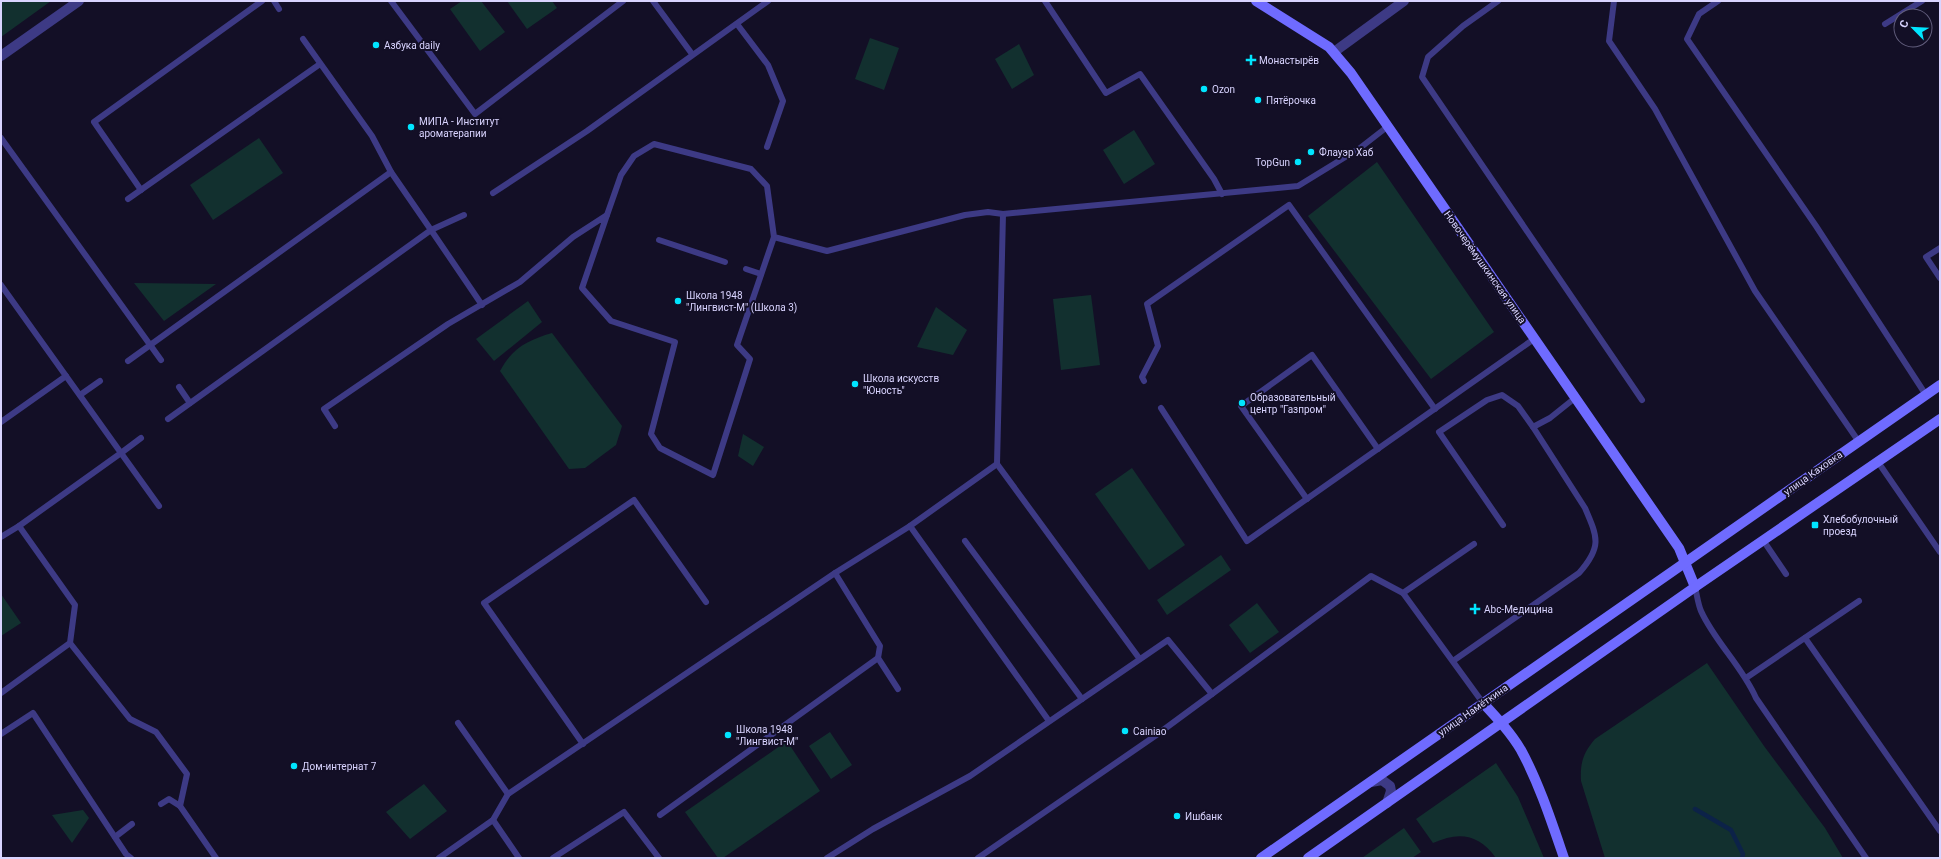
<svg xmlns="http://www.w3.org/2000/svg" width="1941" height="859" font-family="Roboto,sans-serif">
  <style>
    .green { fill: #12302f }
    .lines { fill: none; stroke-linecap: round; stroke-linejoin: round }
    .stream { stroke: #0c2248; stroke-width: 4.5 }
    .lane { stroke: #3d3a85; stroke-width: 6 }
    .street { stroke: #3d3a85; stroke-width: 10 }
    .secondary { stroke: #6f6bff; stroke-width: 10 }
    .poi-dot { fill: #00e5ff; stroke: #130f26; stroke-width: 1.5 }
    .labels { text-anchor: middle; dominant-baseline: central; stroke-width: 4; stroke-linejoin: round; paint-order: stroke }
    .poi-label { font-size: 10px; fill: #d9d4ff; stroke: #130f26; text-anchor: start }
    .street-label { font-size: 10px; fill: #d9d4ff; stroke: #130f26 }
  </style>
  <rect width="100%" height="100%" fill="#130f26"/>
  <g class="green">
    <path d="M1 1H51L1 37Z"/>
    <path d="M462 1H481L505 32 480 51 450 9Z"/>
    <path d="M507 1H552L557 8 527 29Z"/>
    <path d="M870 38 899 48 884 90 855 79Z"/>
    <path d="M1019 44 1034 75 1012 89 995 59Z"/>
    <path d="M1134 130 1155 164 1124 184 1103 150Z"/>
    <path d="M259 138 283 173 213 220 190 185Z"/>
    <path d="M1377 162 1494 332 1431 379 1308 216Z"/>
    <path d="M134 283 216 284 164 321Z"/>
    <path d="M1091 295 1100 365 1061 370 1053 299Z"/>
    <path d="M528 301 542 322 494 361 476 339Z"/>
    <path d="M936 307 967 330 953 355 917 347Z"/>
    <path d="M552 333 622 426 616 445 585 468 569 469 500 371C512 348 528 340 552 333Z"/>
    <path d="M743 434 764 447 753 466 738 456Z"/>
    <path d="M1132 468 1185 545 1149 570 1095 494Z"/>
    <path d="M1221 555 1231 570 1167 615 1157 600Z"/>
    <path d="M1 594 21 623 1 636Z"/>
    <path d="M1257 603 1279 632 1250 653 1229 625Z"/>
    <path d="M1707 663 1764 746 1825 828 1843 858H1605L1581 781C1580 763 1583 753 1595 739Z"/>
    <path d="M830 732 852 765 831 779 809 746Z"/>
    <path d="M787 741 820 791 723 858H718L685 812Z"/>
    <path d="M1496 763 1518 797 1544 858H1496C1479 834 1459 831 1433 843L1416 819Z"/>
    <path d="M424 784 447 811 410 839 386 812Z"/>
    <path d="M83 810 89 818 72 843 52 815Z"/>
    <path d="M1404 828 1421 852 1412 858H1362Z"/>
  </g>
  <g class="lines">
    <path class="stream" d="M1695 809 1731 830 1743 854 1742 858"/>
    <g class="lane">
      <path d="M274 1 279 9"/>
      <path d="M391 1 475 114 623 1"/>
      <path d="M653 1 692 54"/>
      <path d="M1045 1 1106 93 1140 74 1214 179 1222 194"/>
      <path d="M1498 1 1463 26 1428 57 1422 77 1642 400"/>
      <path d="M1614 1 1609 41 1655 109 1755 291 1859 442"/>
      <path d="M1718 1 1699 14 1687 39 1816 226 1926 395"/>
      <path d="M737 24 768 65 783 101 767 147"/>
      <path d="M1885 24 1922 1"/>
      <path d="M303 39 372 136 391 172 431 230 464 215"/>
      <path d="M1 138 161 360"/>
      <path d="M141 190 94 122 262 1"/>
      <path d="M493 193 587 131 768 1"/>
      <path d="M128 199 320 64"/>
      <path d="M607 215 621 175 634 156 654 144 751 169 767 186 774 237 827 251 965 215 988 212 1003 214 1298 186 1360 148 1387 127"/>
      <path d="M659 240 725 262"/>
      <path d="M1940 248 1926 257 1940 278"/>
      <path d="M746 269 761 274"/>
      <path d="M1 285 66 376"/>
      <path d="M128 361 391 172"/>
      <path d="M1144 381 1142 377 1158 346 1147 304 1289 205 1435 409"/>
      <path d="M179 387 190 403"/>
      <path d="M80 395 100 381"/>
      <path d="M1161 408 1247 541 1534 339"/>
      <path d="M168 419 431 230 482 305"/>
      <path d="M1 422 66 376 121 453 19 526 75 605 70 643 1 693"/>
      <path d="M335 426 324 409 448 324 520 282 573 237 607 215 582 288 611 321 675 342 651 434 660 448 713 475 750 359 737 345 774 237"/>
      <path d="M141 438 121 453 159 506"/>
      <path d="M1878 462 1940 552"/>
      <path d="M997 464 1139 658"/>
      <path d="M1307 499 1241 406 1312 355 1378 449"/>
      <path d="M1503 525 1439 432 1487 400 1502 395 1518 406 1533 427"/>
      <path d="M910 526 1049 721"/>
      <path d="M1 537 19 526"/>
      <path d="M1763 540 1786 574"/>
      <path d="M965 541 1082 699"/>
      <path d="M835 573 880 646 878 658 898 689"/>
      <path d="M1695 587C1697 595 1698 604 1701 611 1715 642 1742 666 1756 698L1866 858"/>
      <path d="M1403 593 1483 703"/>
      <path d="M1805 638 1940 831"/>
      <path d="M70 643 130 719 156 732 187 774 180 806 216 858"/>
      <path d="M1453 661 1579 573C1602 547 1598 538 1585 508L1533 427 1550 418 1575 398"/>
      <path d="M1746 678 1859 601"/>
      <path d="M1212 694 1371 576 1403 593 1474 544"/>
      <path d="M458 723 508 794"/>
      <path d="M1 734 33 713 126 854 131 858"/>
      <path d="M583 744 484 603 634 500 706 602"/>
      <path d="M161 804 169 799 180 806"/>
      <path d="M660 815 878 658"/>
      <path d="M493 820 519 858"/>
      <path d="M115 837 132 824"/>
      <path d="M439 858 493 820 508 794 835 573 910 526 997 464 1003 214"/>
      <path d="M553 858 624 812 659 858"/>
      <path d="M827 858 873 829 970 776 1168 640 1212 694 1155 736 978 858"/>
    </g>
    <g class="street">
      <path d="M1334 52 1404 1"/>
      <path d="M1 56 79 1"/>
      <path d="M1371 782 1382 780 1390 786 1391 791 1387 803"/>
    </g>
    <g class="secondary">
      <path d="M1256 1 1329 47 1351 73 1679 548 1695 587"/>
      <path d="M1483 703C1497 718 1511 733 1521 750 1539 783 1552 823 1564 858"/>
      <path d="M1261 858 1940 385"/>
      <path d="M1308 858 1695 587 1940 419"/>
    </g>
  </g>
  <g class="poi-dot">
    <circle cx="376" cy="45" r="4"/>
    <path d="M1249 54h4v4h4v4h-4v4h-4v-4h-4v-4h4z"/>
    <circle cx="1204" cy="89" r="4"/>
    <circle cx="1258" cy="100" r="4"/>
    <circle cx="411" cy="127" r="4"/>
    <circle cx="1311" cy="152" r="4"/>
    <circle cx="1298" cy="162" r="4"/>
    <circle cx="678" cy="301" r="4"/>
    <circle cx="855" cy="384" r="4"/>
    <circle cx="1242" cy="403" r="4"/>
    <rect x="1811" y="521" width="8" height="8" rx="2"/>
    <path d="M1473 603h4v4h4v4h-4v4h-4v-4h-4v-4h4z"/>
    <circle cx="1125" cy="731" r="4"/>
    <circle cx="728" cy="735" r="4"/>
    <circle cx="294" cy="766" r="4"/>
    <circle cx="1177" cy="816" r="4"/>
  </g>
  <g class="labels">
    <g class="poi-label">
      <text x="384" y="45">Азбука daily</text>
      <text x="1259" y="60">Монастырёв</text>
      <text x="1212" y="89">Ozon</text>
      <text x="1266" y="100">Пятёрочка</text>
      <text x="419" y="121">МИПА - Институт<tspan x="419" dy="12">ароматерапии</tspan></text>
      <text x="1319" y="152">Флауэр Хаб</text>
      <text x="1290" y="162" text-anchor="end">TopGun</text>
      <text x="686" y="295">Школа 1948<tspan x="686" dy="12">"Лингвист-М" (Школа 3)</tspan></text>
      <text x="863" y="378">Школа искусств<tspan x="863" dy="12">"Юность"</tspan></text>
      <text x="1250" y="397">Образовательный<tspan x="1250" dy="12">центр "Газпром"</tspan></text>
      <text x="1823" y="519">Хлебобулочный<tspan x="1823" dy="12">проезд</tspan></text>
      <text x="1484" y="609">Abc-Медицина</text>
      <text x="736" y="729">Школа 1948<tspan x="736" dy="12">"Лингвист-М"</tspan></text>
      <text x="1133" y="731">Cainiao</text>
      <text x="302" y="766">Дом-интернат 7</text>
      <text x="1185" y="816">Ишбанк</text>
    </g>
    <g class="street-label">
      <text transform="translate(1485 267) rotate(55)">Новочерёмушкинская улица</text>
      <text transform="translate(1813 473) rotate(-35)">улица Каховка</text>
      <text transform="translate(1473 710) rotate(-35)">улица Намёткина</text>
    </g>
  </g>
  <rect width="1941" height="859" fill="none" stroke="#d9d4ff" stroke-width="4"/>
  <g transform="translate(1913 28) rotate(294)"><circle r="19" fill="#130f26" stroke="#625e7d"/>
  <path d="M0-3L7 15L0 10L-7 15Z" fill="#00e5ff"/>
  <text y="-6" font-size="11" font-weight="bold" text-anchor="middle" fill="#d9d4ff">С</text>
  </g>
</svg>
